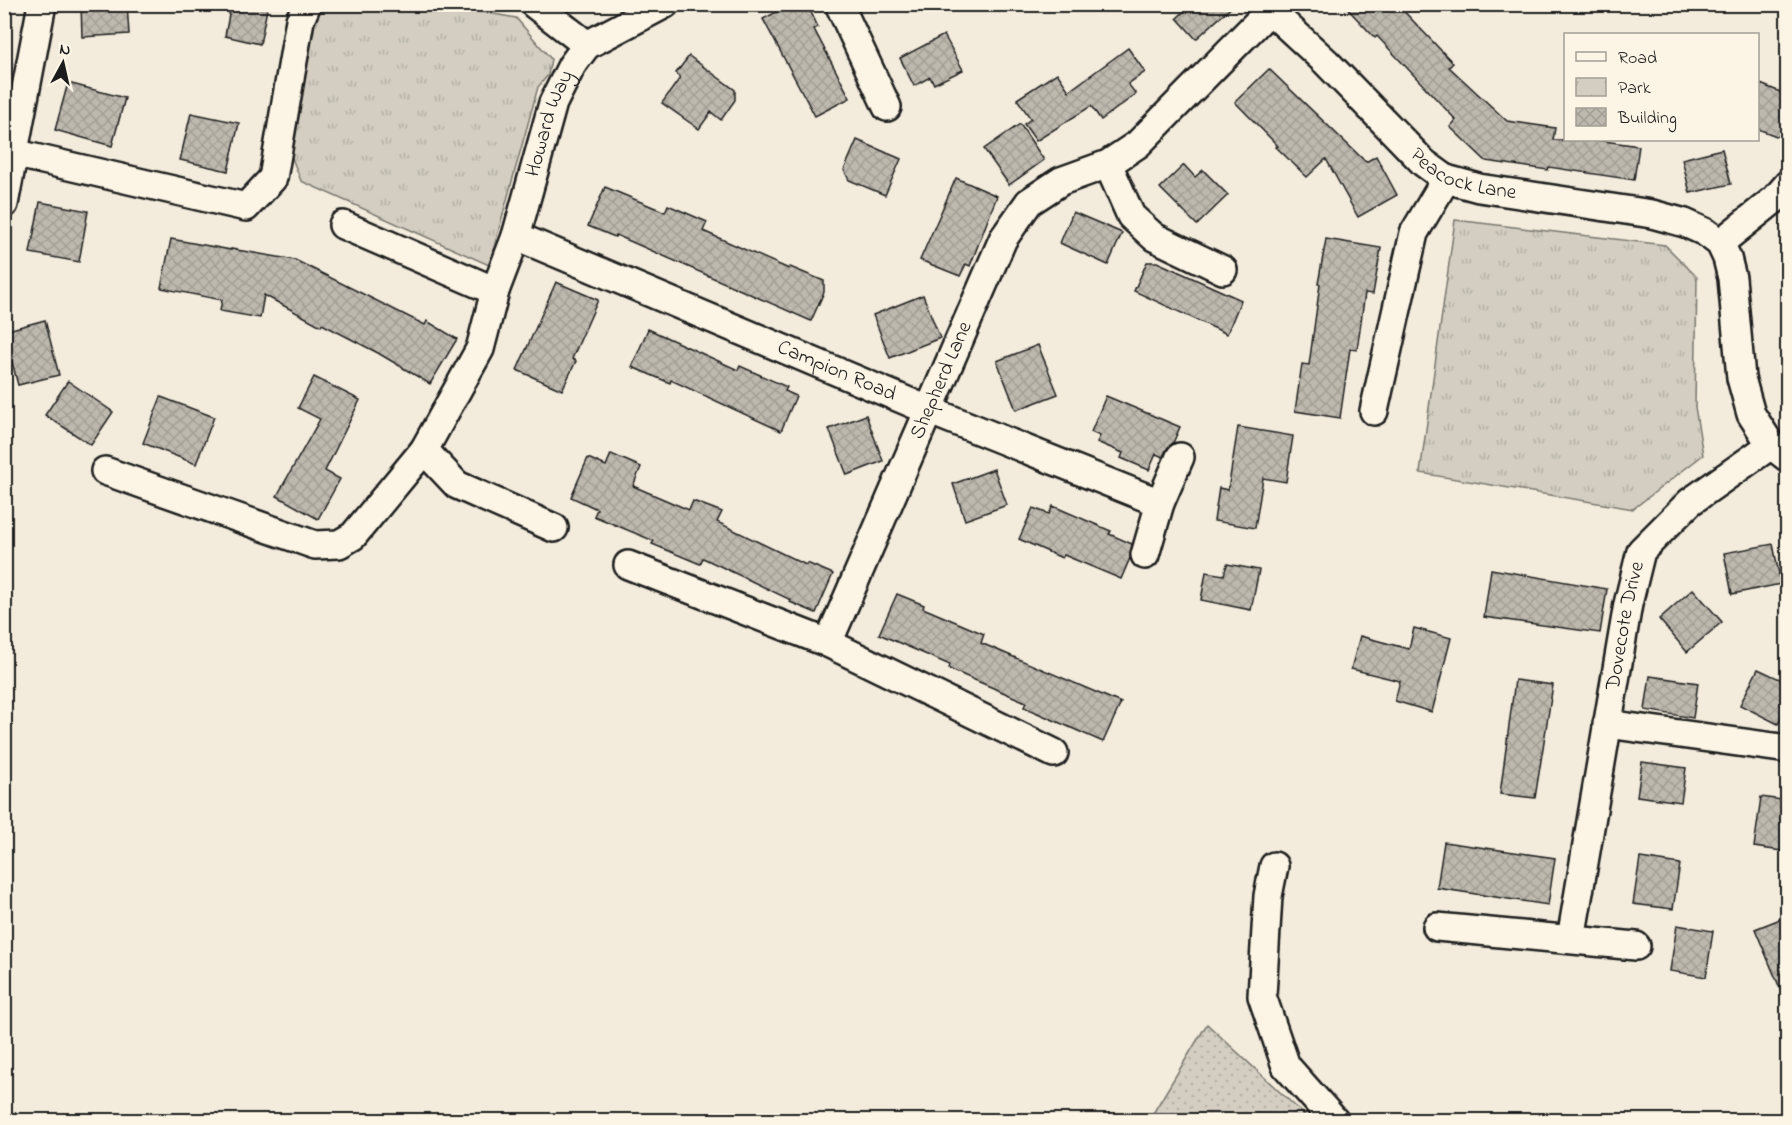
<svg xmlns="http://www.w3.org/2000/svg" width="1792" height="1125" font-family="'Indie Flower',sans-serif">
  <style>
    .grass { fill: url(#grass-dots); stroke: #78756e; stroke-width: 1.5 }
    .park { fill: url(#park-tufts); stroke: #78756e; stroke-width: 1.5 }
    .building { fill: url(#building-cross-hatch); stroke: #1c1c1c; stroke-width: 1.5 }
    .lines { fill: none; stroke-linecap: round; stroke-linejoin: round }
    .street-casing { stroke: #1c1c1c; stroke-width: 32 }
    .street { stroke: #fcf5e5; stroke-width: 27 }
    .labels { text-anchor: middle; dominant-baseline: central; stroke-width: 4.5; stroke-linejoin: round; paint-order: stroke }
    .street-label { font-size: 21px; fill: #1c1c1c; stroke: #fcf5e5 }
  </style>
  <defs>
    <pattern id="grass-dots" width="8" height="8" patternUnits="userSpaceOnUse" patternTransform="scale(1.5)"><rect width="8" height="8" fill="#d3cec1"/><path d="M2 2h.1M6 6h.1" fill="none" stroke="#b5b0a5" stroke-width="1.8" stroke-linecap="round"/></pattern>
    <pattern id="park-tufts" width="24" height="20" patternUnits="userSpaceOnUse" patternTransform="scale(1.5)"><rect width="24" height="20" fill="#d3cec1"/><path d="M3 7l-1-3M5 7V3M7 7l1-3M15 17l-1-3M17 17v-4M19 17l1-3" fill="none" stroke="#b5b0a5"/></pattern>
    <pattern id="building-cross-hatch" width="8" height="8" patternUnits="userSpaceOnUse" patternTransform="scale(1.5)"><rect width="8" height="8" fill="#beb9ae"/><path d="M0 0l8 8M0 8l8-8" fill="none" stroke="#a39e95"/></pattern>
  </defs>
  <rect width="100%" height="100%" fill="#f3ecdd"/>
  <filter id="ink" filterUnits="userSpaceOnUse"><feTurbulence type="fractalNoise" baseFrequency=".0167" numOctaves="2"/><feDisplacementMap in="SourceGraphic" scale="12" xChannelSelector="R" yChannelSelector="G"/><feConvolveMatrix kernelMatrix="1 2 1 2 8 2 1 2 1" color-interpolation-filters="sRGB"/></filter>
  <g filter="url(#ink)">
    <path class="grass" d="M1207 1024 1310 1120H1149Z"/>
    <g class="park">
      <path d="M318 5H443L516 18 551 59 548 75 538 87 489 265 301 181 290 153 291 133Z"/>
      <path d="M1455 220 1665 245 1697 277 1695 407 1703 455 1633 509 1420 473Z"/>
    </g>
    <g class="building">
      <path d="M81 4H127L129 34 82 37Z"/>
      <path d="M231 4H268L260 44 225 36Z"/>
      <path d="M792 4H807L818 27 814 29 850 98 815 116 763 19Z"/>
      <path d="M1192 4H1235L1196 39 1177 18Z"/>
      <path d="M1343 4H1397L1453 63 1449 67 1507 121 1555 128 1553 140H1597L1639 146 1634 180 1549 167 1548 170 1486 161 1450 127 1456 120 1377 36 1375 38Z"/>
      <path d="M944 35 963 70 934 84 930 77 914 86 900 58Z"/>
      <path d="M1128 48 1145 72 1128 84 1136 94 1101 120 1091 106 1036 141 1024 124 1031 119 1017 99 1057 73 1069 91Z"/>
      <path d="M689 56 735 90V100L721 120 711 112 699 129 662 103 680 78 676 73Z"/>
      <path d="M1269 69 1366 162 1376 156 1397 195 1358 217 1326 159 1307 177 1276 147 1278 146 1235 102Z"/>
      <path d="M68 83 125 98 112 146 55 130Z"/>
      <path d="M1758 83 1788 95V116L1779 137 1758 129Z"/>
      <path d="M191 113 239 123 228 171 180 160Z"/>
      <path d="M1020 124 1044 160 1009 185 984 149Z"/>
      <path d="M857 140 901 159 885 195 849 180 844 170Z"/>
      <path d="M1722 149 1731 184 1690 193 1682 159Z"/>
      <path d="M1184 165 1195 177 1203 170 1228 195 1197 225 1160 188Z"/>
      <path d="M956 178 997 196 970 266 966 264 960 276 920 260Z"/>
      <path d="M605 187 665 212 668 205 707 222 703 231 789 269 790 267 824 281V292L811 321 616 235 615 237 588 226Z"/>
      <path d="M40 202 88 211 79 262 30 253Z"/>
      <path d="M1073 212 1122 233 1108 265 1060 243Z"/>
      <path d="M171 239 231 250V249L295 260 425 325 427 321 457 339 430 384 378 353 322 324 321 326 264 295 260 318 220 311 222 300 161 288Z"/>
      <path d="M1326 239 1381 248 1373 294 1365 293 1357 350 1350 349 1340 418 1295 411 1302 364 1309 365 1320 284H1318Z"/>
      <path d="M1147 262H1157L1241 300 1227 334 1134 291Z"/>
      <path d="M556 282 598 300 572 359 576 361 562 390 517 370Z"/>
      <path d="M923 295 940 338 890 358 873 315Z"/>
      <path d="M45 320 59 375 18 385 4 331Z"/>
      <path d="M648 329 738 370 740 366 787 387 785 391 796 396 781 431 671 380 670 383 632 367Z"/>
      <path d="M1038 345 1058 394 1016 410 997 361Z"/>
      <path d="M314 377 360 400 325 471 340 479 318 519 277 496 320 419 298 408Z"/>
      <path d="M68 381 113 412 91 445 45 415Z"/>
      <path d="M1106 396 1180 427 1173 443 1166 450 1163 457 1156 454 1149 470 1121 458 1123 453 1097 442 1100 436 1091 432Z"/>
      <path d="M161 397 214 417 196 464 143 443Z"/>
      <path d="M866 415 883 461 847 475 829 429Z"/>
      <path d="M1238 427 1293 436 1286 482 1263 478 1255 528 1214 521 1219 488 1228 490Z"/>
      <path d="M611 454 641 467 633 486 689 510 693 501 722 512 717 522 806 565 807 563 833 574 816 613 790 602 791 600 703 558 700 564 652 544 654 541 594 516 597 509 571 497 588 458 606 466Z"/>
      <path d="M994 469 1007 505 965 520 953 484Z"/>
      <path d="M1053 506 1111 531 1109 534 1132 544 1130 558 1121 579 1064 555 1062 558 1019 539 1033 508 1049 514Z"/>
      <path d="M1773 544 1781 584 1732 594 1724 553Z"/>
      <path d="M1227 564 1259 570 1251 610 1201 600 1206 572 1224 575Z"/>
      <path d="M1491 569 1607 589 1600 633 1484 617Z"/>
      <path d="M1693 589 1722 622 1687 652 1659 619Z"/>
      <path d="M897 594 924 605 923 608 984 634 981 643 1121 703 1103 742 1024 707 1026 702 949 669 950 665 879 634Z"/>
      <path d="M1414 628 1451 638 1432 712 1395 701 1400 681 1351 669 1360 636 1409 649Z"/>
      <path d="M1758 669 1788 683V705L1778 724 1740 705Z"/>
      <path d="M1650 676 1698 683 1693 718 1645 710Z"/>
      <path d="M1515 680 1553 685 1535 798 1500 794Z"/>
      <path d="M1642 762 1686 768 1681 802 1637 796Z"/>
      <path d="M1761 797 1788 801V852L1754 847Z"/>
      <path d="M1444 842 1555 858 1548 905 1437 888Z"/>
      <path d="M1640 858 1680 864 1673 909 1633 904Z"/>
      <path d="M1788 916V1005H1787L1755 929Z"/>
      <path d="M1677 925 1713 931 1706 977 1670 971Z"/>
    </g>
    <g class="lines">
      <g class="street-casing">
        <g id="street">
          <path d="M534 4 587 45"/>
          <path d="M839 4 887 107"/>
          <path id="s1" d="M1263 4 1326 62 1424 163 1446 179 1479 188 1652 214 1685 223 1705 232 1720 243 1727 258 1732 278 1741 378 1751 414 1771 445 1788 458"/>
          <path d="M13 153 246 207 273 178 300 20 307 4"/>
          <path d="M1108 164 1131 216 1154 237 1223 270"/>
          <path d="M4 204 42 4"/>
          <path d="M343 225 495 291"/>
          <path id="s2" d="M516 236 928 410 1160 503"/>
          <path d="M1720 243 1775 199 1788 184"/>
          <path d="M1374 411 1414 233 1446 179"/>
          <path d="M424 450 457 485 554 528"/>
          <path id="s3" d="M105 471 315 545 339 544 353 536 424 450 480 349 495 291 516 236 553 103 572 65 587 45 665 4"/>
          <path d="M1145 555 1160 503 1180 457"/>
          <path d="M628 565 828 643 1054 753"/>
          <path id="s4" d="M828 643 1003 239 1029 202 1061 181 1108 164 1138 144 1269 11"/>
          <path d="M1607 724 1788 749"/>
          <path d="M1274 866 1268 896 1262 996 1286 1066 1334 1120"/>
          <path d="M1437 927 1636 946"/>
          <path id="s5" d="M1571 939 1628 604 1641 551 1690 502 1771 445"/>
        </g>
      </g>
      <use href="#street" class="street"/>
    </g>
  </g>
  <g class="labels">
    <g class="street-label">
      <text stroke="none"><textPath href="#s3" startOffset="726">Howard Way</textPath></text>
      <text stroke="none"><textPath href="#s1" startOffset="268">Peacock Lane</textPath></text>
      <text stroke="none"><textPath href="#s2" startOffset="348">Campion Road</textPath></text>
      <text stroke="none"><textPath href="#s4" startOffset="286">Shepherd Lane</textPath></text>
      <text stroke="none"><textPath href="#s5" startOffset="318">Dovecote Drive</textPath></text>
    </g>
  </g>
  <rect width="1792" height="1125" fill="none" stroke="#fcf5e5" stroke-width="24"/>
  <rect x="12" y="12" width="1768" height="1101" fill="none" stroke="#1c1c1c" stroke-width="2" filter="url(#ink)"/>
  <rect x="1564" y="33" width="195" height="108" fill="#fcf5e5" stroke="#a29e95" stroke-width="1.5"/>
  <rect x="1576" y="52" width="30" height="9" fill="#fcf5e5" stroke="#a29e95" stroke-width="1.5"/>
  <text x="1618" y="63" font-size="18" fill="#1c1c1c">Road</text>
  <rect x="1576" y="78" width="30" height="18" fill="url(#park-tufts)" stroke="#a29e95" stroke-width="1.5"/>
  <text x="1618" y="93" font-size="18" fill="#1c1c1c">Park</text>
  <rect x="1576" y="108" width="30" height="18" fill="url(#building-cross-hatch)" stroke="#a29e95" stroke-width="1.5"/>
  <text x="1618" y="123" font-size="18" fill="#1c1c1c">Building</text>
  <g transform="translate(63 63) rotate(8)" stroke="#fcf5e5" stroke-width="4.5" paint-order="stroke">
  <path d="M0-4.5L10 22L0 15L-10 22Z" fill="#1c1c1c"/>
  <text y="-9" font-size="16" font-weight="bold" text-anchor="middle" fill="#1c1c1c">N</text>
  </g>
</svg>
